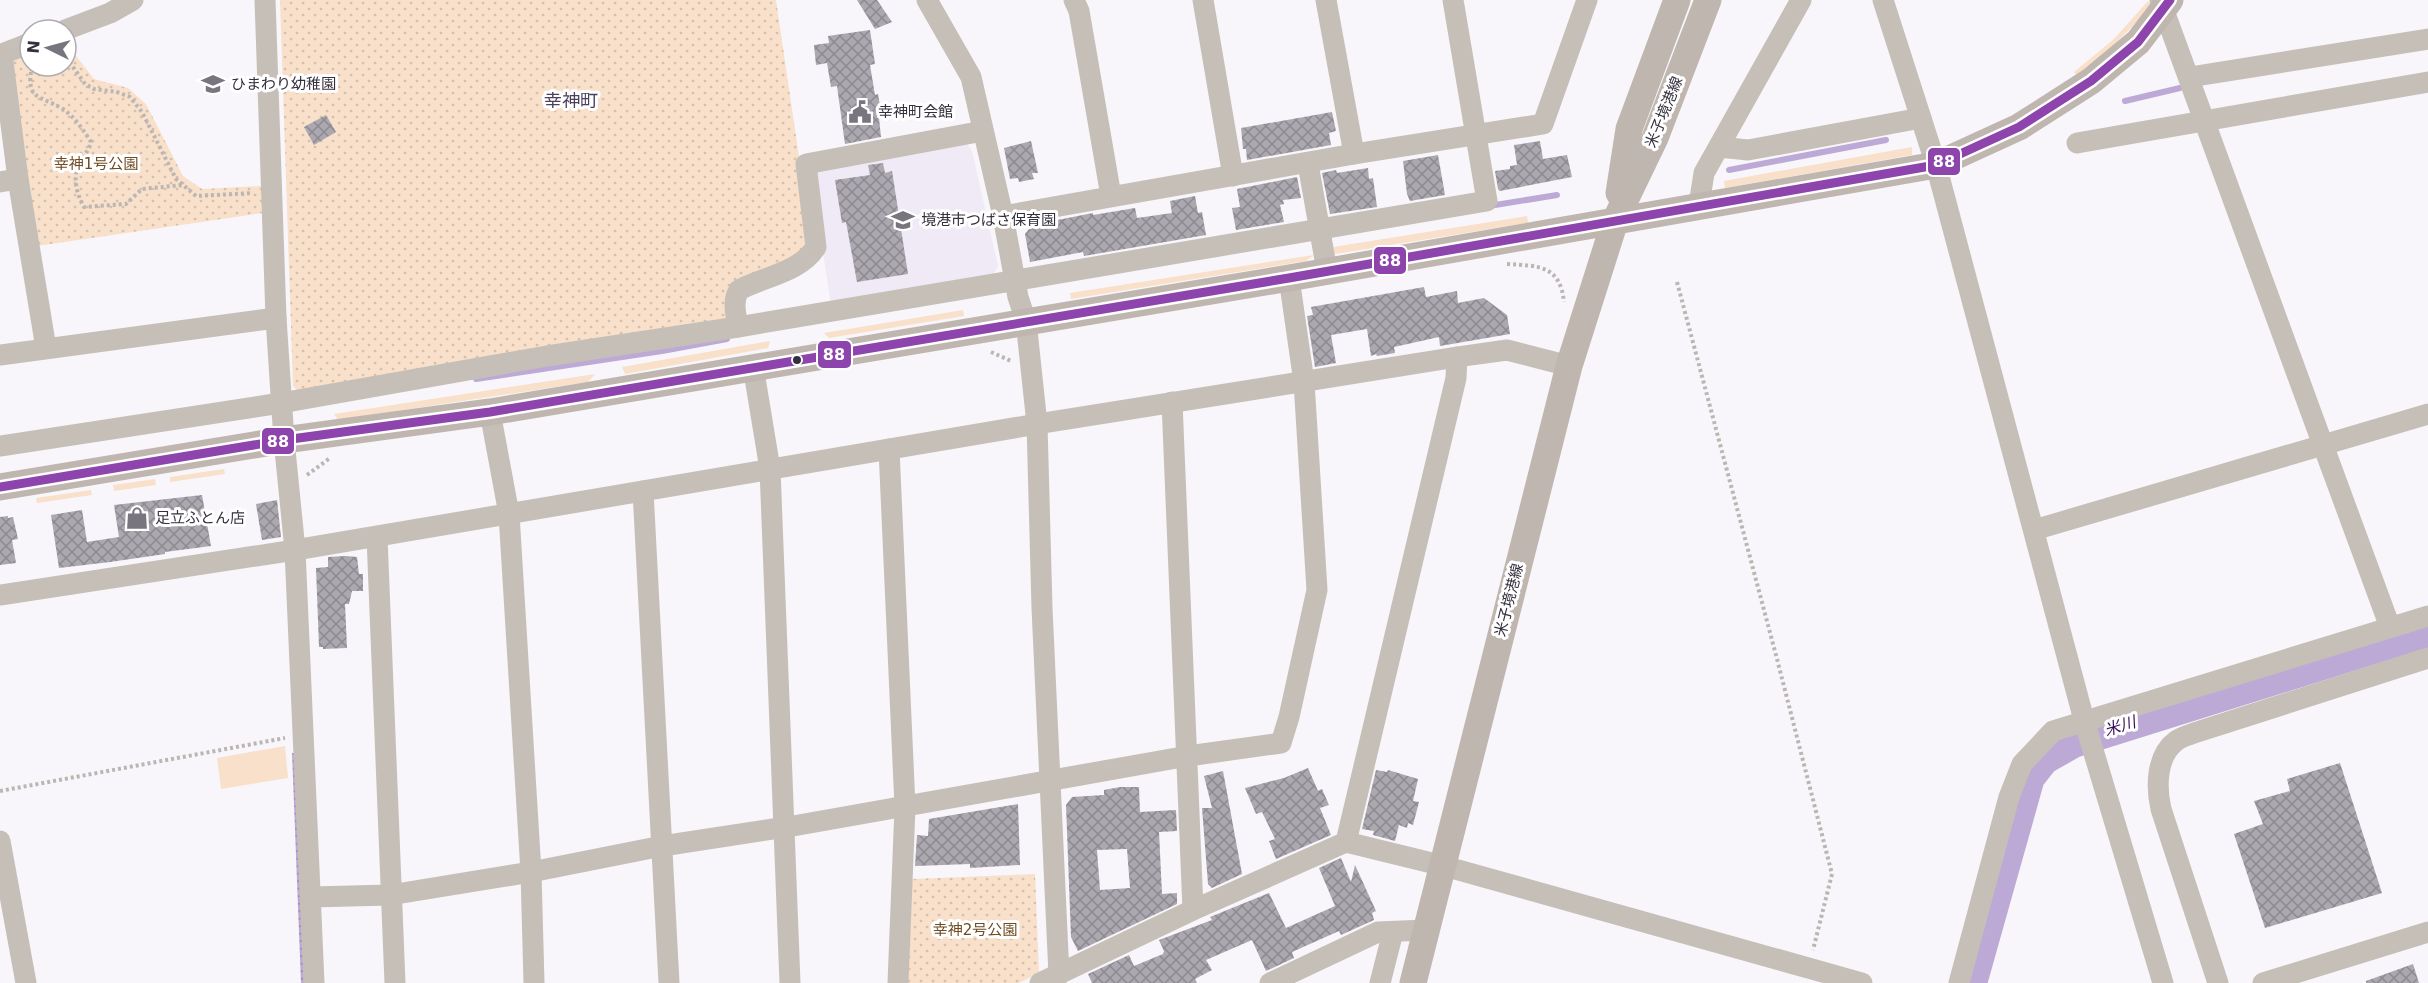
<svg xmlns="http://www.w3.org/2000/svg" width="2428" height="983" font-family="'DejaVu Sans','Noto Sans JP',sans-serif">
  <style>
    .built { fill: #efeaf5 }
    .green { fill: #f8e0ca }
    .park { fill: url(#park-dots) }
    .water { fill: url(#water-rules) }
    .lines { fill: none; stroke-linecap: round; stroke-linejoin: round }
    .stream { stroke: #bca9d6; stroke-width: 6 }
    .river { stroke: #bca9d6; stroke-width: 34 }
    .building { fill: url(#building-cross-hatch); fill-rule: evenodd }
    .path { stroke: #bcb6b3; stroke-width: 4; stroke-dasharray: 3 3; stroke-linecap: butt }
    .minor { stroke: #c6bfb8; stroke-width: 21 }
    .major { stroke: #bfb6af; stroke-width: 27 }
    .bus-1-casing { stroke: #fff; stroke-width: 14 }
    .bus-1 { stroke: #8e44ad; stroke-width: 9 }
    .bus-dot { fill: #342f3c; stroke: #fff; stroke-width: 2 }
    .labels { text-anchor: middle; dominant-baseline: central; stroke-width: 6; stroke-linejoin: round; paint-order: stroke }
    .poi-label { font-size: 15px; fill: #342f3c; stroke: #fff; text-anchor: start }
    .street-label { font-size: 15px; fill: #342f3c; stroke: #fff }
    .park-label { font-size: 15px; fill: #6e4b20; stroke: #fff }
    .water-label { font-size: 16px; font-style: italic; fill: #370e5a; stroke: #fff }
    .quarter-label { font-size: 18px; fill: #4d415d; stroke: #fff }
    .line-badge { stroke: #fff; stroke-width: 2 }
    .badge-label { font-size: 16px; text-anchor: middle; font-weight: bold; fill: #fff }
  </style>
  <defs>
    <pattern id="park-dots" width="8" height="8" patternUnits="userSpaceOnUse" patternTransform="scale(1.5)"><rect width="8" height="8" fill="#f8e0ca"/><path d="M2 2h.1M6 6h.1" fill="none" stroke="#d5c0ae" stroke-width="1.8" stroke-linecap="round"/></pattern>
    <pattern id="water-rules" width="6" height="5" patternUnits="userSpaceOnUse" patternTransform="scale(1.5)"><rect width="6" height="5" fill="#bca9d6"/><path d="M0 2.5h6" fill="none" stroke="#9a8aaf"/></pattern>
    <pattern id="building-cross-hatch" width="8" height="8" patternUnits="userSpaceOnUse" patternTransform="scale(1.5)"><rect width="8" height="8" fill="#aca8b0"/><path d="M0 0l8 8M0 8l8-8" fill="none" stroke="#8d8990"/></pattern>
  </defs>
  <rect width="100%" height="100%" fill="#f8f6fa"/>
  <path class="built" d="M965 141 972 151 998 266 992 276 831 305 811 174Z"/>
  <g class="green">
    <path d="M2148 1 2152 6 2116 43 2077 76 2074 72 2114 39Z"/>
    <path d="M1912 147V155L1725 188 1724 181Z"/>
    <path d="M1527 216 1528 223 1335 254 1333 247Z"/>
    <path d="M1314 255 1306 261 1071 299 1070 293Z"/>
    <path d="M963 310 964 316 829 338 824 333Z"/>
    <path d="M770 341 768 348 625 374 622 367Z"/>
    <path d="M595 374 588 382 338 420 334 414Z"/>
    <path d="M224 469 225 474 170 482V477Z"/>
    <path d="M155 479 156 485 114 491 113 485Z"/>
    <path d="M91 490 92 495 37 503 36 498Z"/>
    <path d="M285 746 288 778 221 789 217 758Z"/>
  </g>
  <g class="park">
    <path d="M280 0H776L809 225 805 250 735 285 734 319 300 393 293 386Z"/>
    <path d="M66 43 94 79 128 88 146 104 183 176 202 189 262 186 263 213 37 246 7 67 15 55 30 49V66H66Z"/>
    <path d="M1035 874 1039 973 1019 983H908L912 879Z"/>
  </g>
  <path class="water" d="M292 753H295L304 983H301Z"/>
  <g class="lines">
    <g class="stream">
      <path d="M2125 101 2180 88"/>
      <path d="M1729 170 1886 140"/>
      <path d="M1489 206 1557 195"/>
      <path d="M476 379 662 351 727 339"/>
    </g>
    <path class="river" d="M1970 983 2028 777 2043 758 2073 741 2428 630"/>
  </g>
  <g class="building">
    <path d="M857 0H877L892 22 875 29Z"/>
    <path d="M870 30 875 64 870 65 875 95 878 94 882 118H879L881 137 845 144 837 86 831 87 827 63 816 65 814 45 829 43 828 36Z"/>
    <path d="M1332 112 1336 131 1329 133 1331 145 1247 160 1246 149H1243L1241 128Z"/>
    <path d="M326 115 336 132 314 145 304 127Z"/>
    <path d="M1031 141 1038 173H1032L1034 179 1019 182 1018 178 1010 179 1004 148Z"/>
    <path d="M1540 141 1543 159 1567 155 1572 177 1500 191 1498 189 1495 171 1510 169V166L1517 165 1514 145Z"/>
    <path d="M1438 155 1445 195 1410 201 1407 194 1403 161Z"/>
    <path d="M883 163 885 173 892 171 908 274 857 282 846 222 842 223 835 180 870 175 868 165Z"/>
    <path d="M1368 168 1369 179 1373 178 1377 207 1330 214 1322 173 1336 170 1337 173Z"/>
    <path d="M1297 177 1301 198 1283 200 1284 204 1280 205 1284 222 1236 230 1232 208 1240 207 1237 189Z"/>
    <path d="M1195 196 1198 213 1202 212 1206 235 1084 256 1083 252 1030 262 1025 234 1032 225 1093 213V215L1135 208 1137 218 1172 213 1170 201Z"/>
    <path d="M1424 287 1426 297 1457 291 1458 303 1484 298 1507 315 1510 334 1440 346 1439 337 1394 347 1395 353 1377 356 1376 354 1371 356 1367 329 1331 335 1336 363 1315 367 1307 316 1313 315 1311 307Z"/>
    <path d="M202 495 211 546 165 552V554L110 562 59 568 51 515 82 510 87 542 119 537 114 505Z"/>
    <path d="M277 500 281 537 262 540 256 504Z"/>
    <path d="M8 516V518L13 517 18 539 12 540 16 563 0 565V517Z"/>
    <path d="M346 556 357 557 359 574H363V591H352L349 604H345L347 648 323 649V647H319L316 568 328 567V557Z"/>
    <path d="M2340 763 2382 893 2265 928 2234 834 2263 824 2254 801 2290 791 2287 779Z"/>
    <path d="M1308 768 1318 791 1322 789 1329 805 1320 808 1331 835 1276 859 1269 841 1275 839 1262 812 1256 814 1245 788 1284 778Z"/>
    <path d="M1376 770 1387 772 1388 770 1418 779 1413 801 1419 802 1413 825 1408 823 1407 828 1399 825 1395 841 1373 835 1374 831 1362 829Z"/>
    <path d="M1223 771 1242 874 1212 888 1208 884 1202 808H1212L1204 776Z"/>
    <path d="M1120 787H1139L1140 812 1176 810 1177 831 1159 832 1162 894 1177 893V904L1078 951 1071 937 1066 805 1072 797 1104 795V790ZM1127 849 1130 888 1100 890 1097 850Z"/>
    <path d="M1018 804 1020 865 970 868V864L915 866 917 835 928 836 929 819Z"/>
    <path d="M1341 858 1351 882 1355 865 1376 911 1372 913 1374 920 1341 935 1339 931 1292 952 1294 958 1266 971 1252 940 1206 960 1212 970 1195 979 1197 983H1092L1088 974 1129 955 1134 966 1163 954 1164 951 1159 940 1212 920 1210 917 1269 893 1286 928 1335 906 1319 868Z"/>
    <path d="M2413 964 2419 983H2366V981Z"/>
  </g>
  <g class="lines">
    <g class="path">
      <path d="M66 57 85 84 94 89 117 92 130 97 142 112 176 179 196 196 253 193"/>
      <path d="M32 66C25 101 40 95 63 109 74 116 84 131 91 142 88 154 83 154 79 163 72 178 77 195 84 207L126 204 142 189 183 185"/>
      <path d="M1507 264C1539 266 1560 265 1564 302"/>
      <path d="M1677 282 1777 659 1832 874 1813 950"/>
      <path d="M991 352 1011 361"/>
      <path d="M307 475 330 458"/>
      <path d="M0 791 285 738"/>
    </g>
    <g class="minor">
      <path d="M265 0 276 318 284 440 295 550 314 983"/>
      <path d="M927 0 971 77 1003 216 1018 297 1026 321 1037 424 1042 608 1059 975"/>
      <path d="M1074 0 1079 11 1111 196"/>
      <path d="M1203 0 1233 176"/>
      <path d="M1326 0 1354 154"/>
      <path d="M1883 0 1936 165 2084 720 2163 983"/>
      <path d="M2160 0 2323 445 2428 414"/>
      <path d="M65 30 110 13 133 0"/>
      <path d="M2190 77 2428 39"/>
      <path d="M2077 143 2428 82"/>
      <path d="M1719 147 1748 150 1921 118"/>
      <path d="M1308 164 1327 271"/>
      <path d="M18 179 2 54 30 43"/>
      <path d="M0 182 18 179 46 348"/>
      <path d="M1699 205 1704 173 1801 0"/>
      <path d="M1003 216 1354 154 1543 124 1587 0"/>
      <path d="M738 327C736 315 732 301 739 290 763 277 801 272 816 247L806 164 983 131"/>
      <path d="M0 355 276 318"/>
      <path d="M753 366 770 469 790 983"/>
      <path d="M1172 402 1193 910"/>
      <path d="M490 412 509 514 531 872 534 983"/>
      <path d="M0 446 281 403 547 356 738 327 1487 201 1453 0"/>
      <path d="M889 449 905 807 898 983"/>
      <path d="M643 491 669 983"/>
      <path d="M2034 530 2323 445 2390 627"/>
      <path d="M377 537 395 983"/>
      <path d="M0 595 295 550 1037 424 1457 357 1507 350 1569 366"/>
      <path d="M0 841 26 983"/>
      <path d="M1346 842 1456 378 1457 357"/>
      <path d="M311 897 390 895 531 872 662 846 793 826 1188 756 1281 743 1289 717 1317 590 1304 382 1289 278"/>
      <path d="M1040 983 1193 910 1346 842 1444 866 1862 983"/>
      <path d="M1270 983 1378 932 1426 930"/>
      <path d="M1380 983 1393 932"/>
      <path d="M1959 983 2009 797 2022 764 2053 731 2428 616"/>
      <path d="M2218 983 2161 809C2156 787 2156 756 2176 741 2181 737 2189 735 2194 733L2428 658"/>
      <path d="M2263 983 2428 932"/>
    </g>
    <g class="major">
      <path d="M1619 193 1629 129 1677 0"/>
      <path d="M0 487 284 440 490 412 1289 278 1936 165 2019 127 2091 81 2138 42 2170 0"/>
      <path d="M1413 983 1569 366 1615 221 1655 138 1708 0"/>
    </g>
    <g class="bus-1-casing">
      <path id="bus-1" d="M0 487 284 440 490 412 1289 278 1936 165 2019 127 2091 81 2138 42 2170 0"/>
    </g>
    <use href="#bus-1" class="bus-1"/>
  </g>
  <defs>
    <g id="school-bare" transform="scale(1.8)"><path d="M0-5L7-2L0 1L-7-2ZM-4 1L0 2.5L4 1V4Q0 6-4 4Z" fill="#79757e" stroke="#fff" stroke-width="2.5" paint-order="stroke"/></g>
    <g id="civic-bare" transform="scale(1.8)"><path d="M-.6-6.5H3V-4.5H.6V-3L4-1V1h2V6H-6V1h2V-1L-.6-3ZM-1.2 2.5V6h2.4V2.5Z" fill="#79757e" stroke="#fff" stroke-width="2.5" paint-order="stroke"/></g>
    <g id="shop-bare" transform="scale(1.8)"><path d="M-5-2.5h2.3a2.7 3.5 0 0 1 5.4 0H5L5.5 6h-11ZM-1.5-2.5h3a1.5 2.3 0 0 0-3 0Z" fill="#79757e" stroke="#fff" stroke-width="2.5" paint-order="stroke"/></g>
  </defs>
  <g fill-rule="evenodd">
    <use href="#school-bare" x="213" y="84"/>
    <use href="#civic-bare" x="860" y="112"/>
    <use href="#school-bare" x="903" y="220"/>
    <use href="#shop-bare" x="137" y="518"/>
  </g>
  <circle class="bus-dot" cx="797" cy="360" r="5"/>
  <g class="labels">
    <g class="poi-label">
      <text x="231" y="84">ひまわり幼稚園</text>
      <text x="878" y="112">幸神町会館</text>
      <text x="921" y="220">境港市つばさ保育園</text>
      <text x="155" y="518">足立ふとん店</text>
    </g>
    <g class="street-label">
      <text transform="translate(1664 112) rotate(-68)">米子境港線</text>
      <text transform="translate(1509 600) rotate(-76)">米子境港線</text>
    </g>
    <g class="park-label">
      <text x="96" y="164">幸神1号公園</text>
      <text x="975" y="930">幸神2号公園</text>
    </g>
    <g class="water-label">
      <text transform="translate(2120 726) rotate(-17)">米川</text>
    </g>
    <g class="quarter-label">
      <text x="571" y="100">幸神町</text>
    </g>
  </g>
  <g class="line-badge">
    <rect x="1927" y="147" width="34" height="29" rx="6" fill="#8e44ad"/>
    <rect x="1373" y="246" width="34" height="29" rx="6" fill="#8e44ad"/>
    <rect x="817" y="340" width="35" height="29" rx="6" fill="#8e44ad"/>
    <rect x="261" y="427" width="34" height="28" rx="6" fill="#8e44ad"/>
  </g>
  <g class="badge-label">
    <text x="1944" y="167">88</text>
    <text x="1390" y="266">88</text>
    <text x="834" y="360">88</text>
    <text x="278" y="447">88</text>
  </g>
  <g transform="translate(48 48) rotate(275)"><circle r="28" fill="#ffffff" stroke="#aeacb1" stroke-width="1.5"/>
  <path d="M0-4.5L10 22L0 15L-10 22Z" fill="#79757e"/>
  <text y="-9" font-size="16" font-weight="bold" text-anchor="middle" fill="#342f3c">N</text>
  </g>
</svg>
